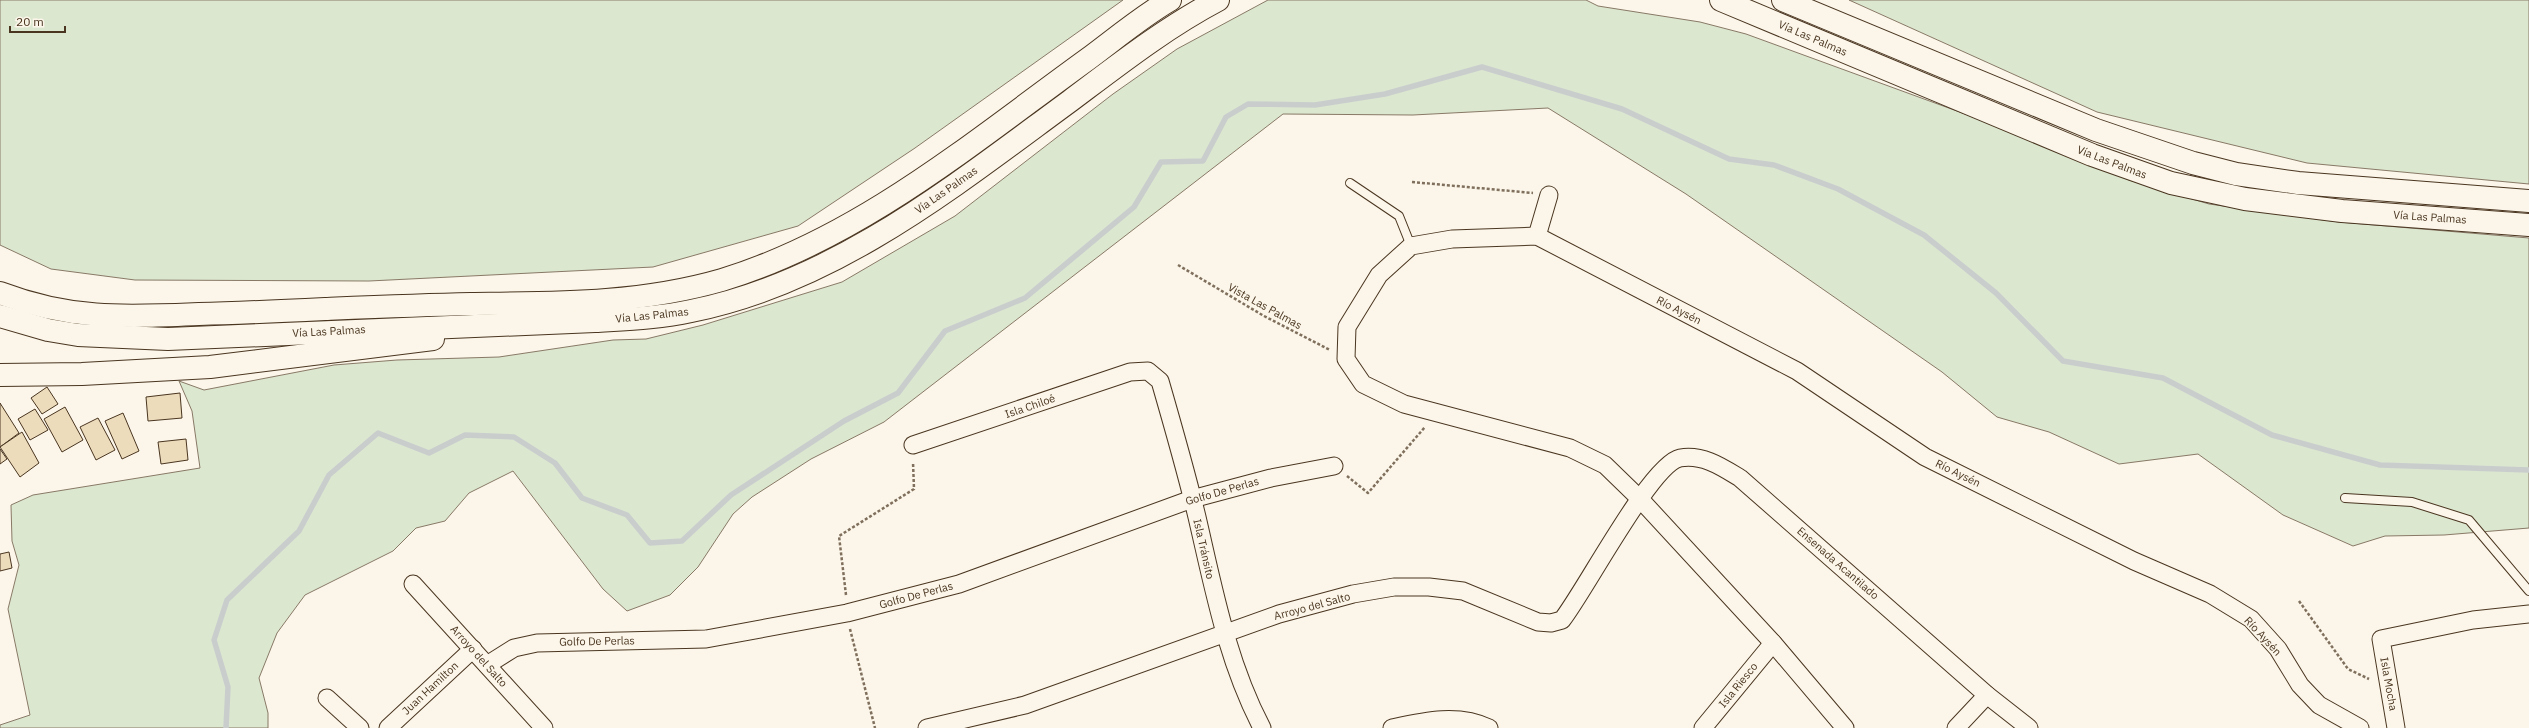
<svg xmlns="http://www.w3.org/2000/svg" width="2529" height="728" font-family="'IBM Plex Sans',sans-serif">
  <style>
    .green { fill: #dce7d0; stroke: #887966 }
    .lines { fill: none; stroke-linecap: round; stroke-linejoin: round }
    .stream { stroke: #c9cecd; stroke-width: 5.5 }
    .building { fill: #ecdcbc; stroke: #4a3520 }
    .service-casing { stroke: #4a3520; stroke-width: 10 }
    .minor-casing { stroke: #4a3520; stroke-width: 19 }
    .trunk-casing { stroke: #4a3520; stroke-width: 24 }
    .path { stroke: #7f6f5c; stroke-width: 2.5; stroke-dasharray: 3 2; stroke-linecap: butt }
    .service { stroke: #fbf6e9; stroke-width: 8 }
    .minor { stroke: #fbf6e9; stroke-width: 17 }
    .trunk { stroke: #fbf6e9; stroke-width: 22 }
    .labels { text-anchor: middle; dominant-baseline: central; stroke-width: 3; stroke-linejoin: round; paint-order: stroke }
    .street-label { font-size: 11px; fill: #4a3520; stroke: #fbf6e9 }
  </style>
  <rect width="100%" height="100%" fill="#fbf6e9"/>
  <g class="green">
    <path d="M0 0H1123L915 148 798 226 653 267 369 281 135 280 51 269 0 245Z"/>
    <path d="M1268 0H1586L1598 6 1700 22 1746 34 1998 126 2129 180 2209 204 2339 222 2529 238V528L2444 535 2385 536 2353 546 2283 515 2198 454 2119 464 2049 432 1997 417 1942 372 1686 194 1548 108 1413 115 1283 114 884 422 811 459 752 497 733 514 698 567 670 595 627 611 603 589 513 471 469 493 445 521 416 528 393 551 305 595 277 633 259 678 268 713V728H0V725L30 715 8 609 19 565 12 541 11 505 33 495 200 468 192 411 179 381 204 390 334 365 397 360 499 357 613 340 646 339 703 325 842 282 955 216 1113 94 1177 49Z"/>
    <path d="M1849 0H2529V184L2307 163 2097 112Z"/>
  </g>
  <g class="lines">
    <path class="stream" d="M226 728 228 687 214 640 227 600 299 531 329 475 378 433 429 453 465 435 514 437 555 463 582 498 627 515 650 543 682 541 731 495 844 421 898 393 945 331 1025 298 1134 207 1161 162 1203 161 1226 117 1248 104 1315 105 1385 94 1482 67 1622 109 1729 159 1774 165 1838 189 1924 235 1996 293 2063 361 2163 378 2272 435 2380 465 2529 470"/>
  </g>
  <g class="building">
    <path d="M47 387 58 404 42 414 31 398Z"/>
    <path d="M180 393 182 418 148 421 146 397Z"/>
    <path d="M0 403 19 433 0 447Z"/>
    <path d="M65 407 83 440 62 452 44 419Z"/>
    <path d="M35 409 48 430 30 440 18 419Z"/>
    <path d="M123 413 139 451 122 459 105 421Z"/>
    <path d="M98 418 115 450 96 460 80 427Z"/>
    <path d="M22 432 39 463 20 477 0 447Z"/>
    <path d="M186 439 188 460 161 464 158 442Z"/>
    <path d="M0 449 7 459 0 464Z"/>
    <path d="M9 552 12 568 0 571V554Z"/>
  </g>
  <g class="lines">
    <g class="service-casing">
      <g id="service">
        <path d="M1350 183 1399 216 1411 246"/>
        <path d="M2345 498 2412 502 2469 520 2529 591"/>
      </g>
    </g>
    <g class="minor-casing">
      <g id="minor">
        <path d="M1537 236 1549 195"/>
        <path d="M913 445 1130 372 1148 371 1160 381C1173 426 1186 471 1197 517 1214 590 1227 661 1262 728"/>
        <path d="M413 584 544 728"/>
        <path d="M487 665 514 648 537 643 706 639 847 613 959 584 1192 499 1271 478 1334 466"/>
        <path d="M327 698 360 728"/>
        <path d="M388 728 473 649"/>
        <path d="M927 728 1025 705 1279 614 1353 594 1394 587H1429L1463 591 1538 622 1551 623 1562 620C1585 591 1651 464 1680 458 1703 454 1722 467 1740 478L1987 695 2029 728"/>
        <path d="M1392 728C1424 721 1458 713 1489 728"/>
        <path d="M1703 728 1773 643"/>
        <path d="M1845 728 1773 643 1640 499 1605 465 1570 448 1404 404 1363 384 1346 359 1347 327 1379 275 1411 246 1452 239 1537 236 1797 371 1925 457 2134 561 2210 594 2251 619 2278 649 2300 685 2319 705 2360 728"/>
        <path d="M1956 728 1987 695"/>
        <path d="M2396 728 2381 639 2473 620 2529 614"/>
      </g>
    </g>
    <g class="trunk-casing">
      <g id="trunk">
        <path d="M1721 0 2092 155 2171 183 2245 199 2342 211 2529 225"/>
        <path d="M1783 0 2096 130 2193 163 2236 174 2298 183 2529 201"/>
        <path d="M0 293C71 320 125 317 199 314 241 313 283 311 325 309 374 307 422 305 471 304 556 303 639 304 722 280 860 238 973 142 1088 59 1115 39 1141 17 1170 0"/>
        <path d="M0 316 48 330 78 335 168 339 595 321C627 319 659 318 691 311 836 282 954 186 1070 101 1118 65 1165 28 1218 0"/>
        <path d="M0 375 82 374 210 367 433 339"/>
      </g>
    </g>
    <g class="path">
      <path d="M1412 182 1533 193"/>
      <path d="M1178 265 1264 316 1330 350"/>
      <path d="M1347 476 1368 493 1425 427"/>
      <path d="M846 595 839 536 914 489 913 462"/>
      <path d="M2299 601 2348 669 2369 679"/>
      <path d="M850 629 875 728"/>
    </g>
    <use href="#service" class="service"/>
    <use href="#minor" class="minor"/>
    <use href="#trunk" class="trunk"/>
  </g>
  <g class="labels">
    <g class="street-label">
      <text transform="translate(1813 38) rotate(23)">Vía Las Palmas</text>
      <text transform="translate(2112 162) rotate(21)">Vía Las Palmas</text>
      <text transform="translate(946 190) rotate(-35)">Vía Las Palmas</text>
      <text transform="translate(2430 217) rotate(4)">Vía Las Palmas</text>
      <text transform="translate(1265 306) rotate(29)">Vista Las Palmas</text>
      <text transform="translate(1679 310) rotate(27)">Río Aysén</text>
      <text transform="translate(652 315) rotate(-6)">Vía Las Palmas</text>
      <text transform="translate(329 331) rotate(-3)">Vía Las Palmas</text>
      <text transform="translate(1030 406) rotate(-19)">Isla Chiloé</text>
      <text transform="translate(1958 473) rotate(26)">Río Aysén</text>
      <text transform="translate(1222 491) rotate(-16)">Golfo De Perlas</text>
      <text transform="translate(1204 549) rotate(77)">Isla Tránsito</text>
      <text transform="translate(1838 563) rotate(41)">Ensenada Acantilado</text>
      <text transform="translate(916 595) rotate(-15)">Golfo De Perlas</text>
      <text transform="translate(1312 606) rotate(-15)">Arroyo del Salto</text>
      <text transform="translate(2263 636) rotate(47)">Río Aysén</text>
      <text transform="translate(597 641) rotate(-1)">Golfo De Perlas</text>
      <text transform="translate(479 656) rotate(48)">Arroyo del Salto</text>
      <text transform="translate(2389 684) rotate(80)">Isla Mocha</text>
      <text transform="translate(1738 685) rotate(-51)">Isla Riesco</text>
      <text transform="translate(430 688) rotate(-43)">Juan Hamilton</text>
    </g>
  </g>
  <path d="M10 26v6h55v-6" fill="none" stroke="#4a3520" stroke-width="2"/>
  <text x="16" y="26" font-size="12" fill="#4a3520" stroke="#fbf6e9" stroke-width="3" paint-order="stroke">20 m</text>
</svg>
